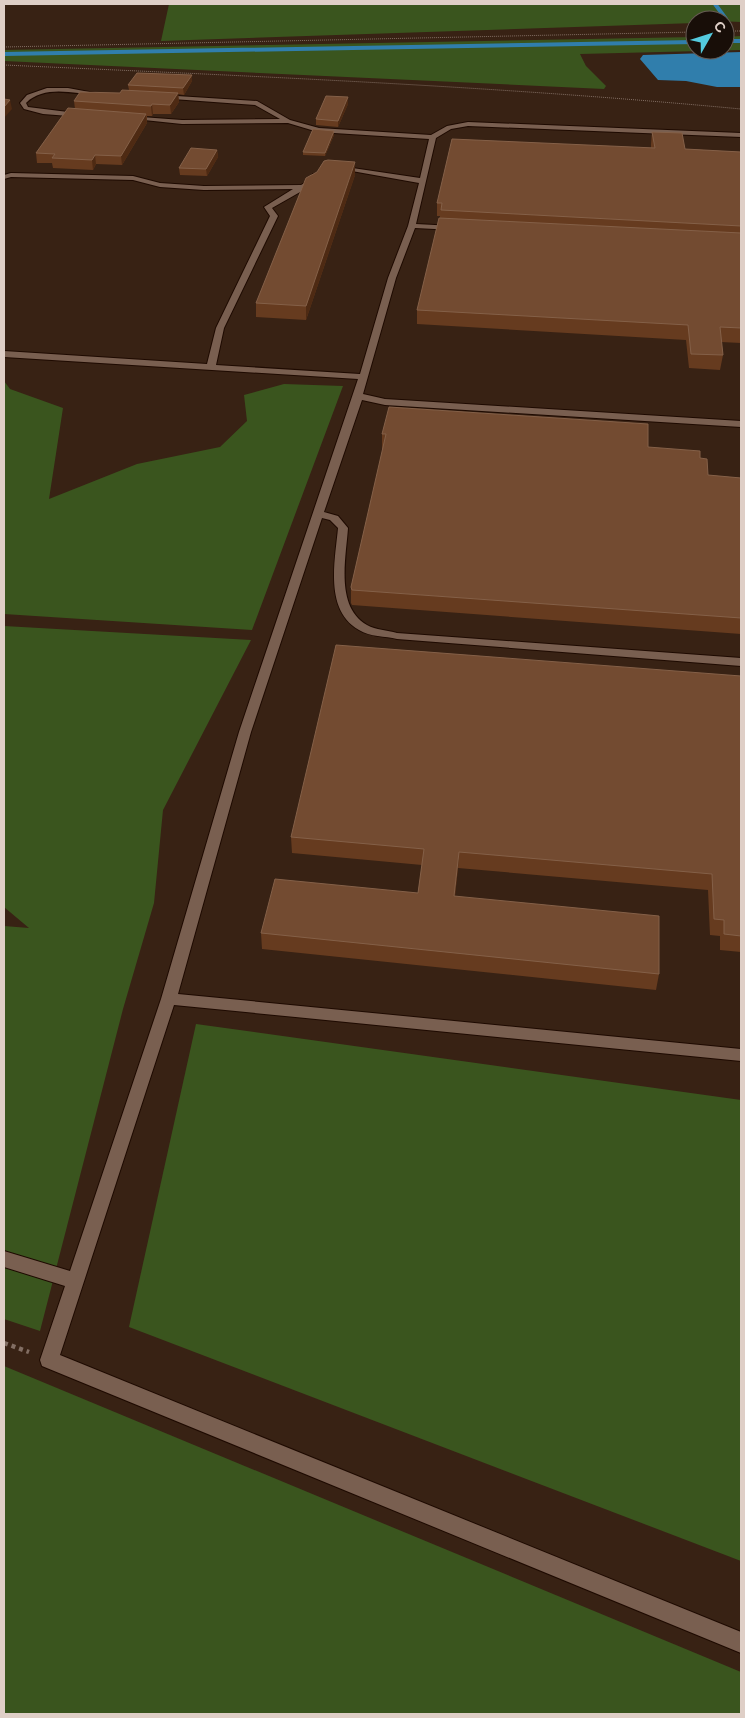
<svg xmlns="http://www.w3.org/2000/svg" width="745" height="1718" font-family="'DM Sans',sans-serif">
  <style>
    .green { fill: #3a551e }
    .water { fill: #307eac }
    .lines { fill: none; stroke-linecap: round; stroke-linejoin: round }
    .stream { stroke: #307eac; stroke-width: 4 }
    .lane-casing { stroke: #1e0a01; stroke-width: 2 }
    .path-far1 { stroke: #826e63; stroke-width: 1; stroke-dasharray: 1 1; stroke-linecap: butt }
    .path { stroke: #826e63; stroke-width: 4.5; stroke-dasharray: 4 4; stroke-linecap: butt }
    .lane { fill: #795f50; fill-rule: evenodd }
    .wall { fill: #663b1f }
    .shaded-wall { fill: #4e2a13 }
    .building { fill: #734b31; stroke: #846048 }
  </style>
  <rect width="100%" height="100%" fill="#382214"/>
  <g class="green">
    <path d="M169 4H741V22L695 20V23L161 41Z"/>
    <path d="M741 36V50L580 54 586 66 606 86 604 89 4 61V50L695 37V50H725V37Z"/>
    <path d="M4 381 10 389 63 408 49 499 137 464 220 447 247 421 244 395 284 384 343 386 252 630 4 614Z"/>
    <path d="M4 626 251 640 163 810 154 903 123 1009 40 1331 4 1319V926L29 928 4 907Z"/>
    <path d="M196 1024 741 1100V1561L129 1327Z"/>
    <path d="M4 1366 741 1672V1714H4Z"/>
  </g>
  <path class="water" d="M741 52V87H717L686 81 658 80 640 59 643 55Z"/>
  <g class="lines">
    <g class="stream">
      <path d="M715 4 726 19"/>
      <path d="M725 41H741"/>
      <path d="M4 54 695 42"/>
    </g>
    <g class="lane-casing">
      <g id="lane">
        <path d="M47 88H68L100 94 97 96C74 93 44 85 26 103L28 107 84 114 82 117 43 114 24 109 20 103 27 95Z"/>
        <path d="M161 95 257 101 290 120 319 128 431 135 447 126 468 122 741 133V137L468 126 451 129 436 138 416 224 454 226 458 228 454 230 415 228 396 278 363 394 385 399 741 421V427L385 405 362 400 324 512 338 516 348 528C346 558 335 607 367 625 376 630 387 630 397 633L741 658V666L397 639C385 636 370 637 359 630 324 610 335 561 338 528L330 520 322 518 251 732 178 994 741 1049V1061L174 1005 60 1355 741 1632V1653L42 1366 40 1360 65 1286 4 1267V1251L70 1271 161 999 239 732 358 379 4 357V351L207 364 216 328 270 216 264 207 293 189 204 190 160 187 133 180 11 177 4 179V175L11 173 133 176 160 183 204 186 301 185 310 180 313 174H319L316 183 272 208 278 216 224 328 216 365 360 374 388 278 408 226 419 183 335 168 339 166 420 178 429 139 318 132 288 123 182 124 125 118 128 116 182 120 280 119 255 105 159 98Z"/>
      </g>
    </g>
    <g class="path-far1">
      <path d="M725 31H741"/>
      <path d="M4 47 695 32"/>
      <path d="M4 65C250 76 496 86 741 109"/>
    </g>
    <path class="path" d="M4 1343 29 1352"/>
    <use href="#lane" class="lane"/>
  </g>
  <g class="wall">
    <path d="M192 75V81L184 95 178 94 179 102 171 114H153L152 116H147V123L122 165 96 164 93 170 53 168 52 163H37L36 153 75 109 74 101 120 93 129 90 128 85Z"/>
    <path d="M348 104 338 127 316 125V119Z"/>
    <path d="M652 132 685 149 741 152V343L721 342 723 355 720 370 689 368 686 340 417 324V310L440 218V216H437V203L651 148V144Z"/>
    <path d="M334 135 325 156 303 155V152Z"/>
    <path d="M217 150 218 157 207 176 180 175 179 168Z"/>
    <path d="M355 175 306 320 256 317V303Z"/>
    <path d="M382 434 648 447 700 458 708 475 741 478V634L352 605 351 603V587L383 449H382Z"/>
    <path d="M741 676V952L720 950V936L710 935 708 890 458 868 455 896 659 974 656 990 262 949 261 933 418 893 422 865 292 853 291 837Z"/>
  </g>
  <g class="shaded-wall">
    <path d="M192 75V81L184 95 183 88Z"/>
    <path d="M178 93 179 102 171 114 170 105Z"/>
    <path d="M348 97V104L338 127V121Z"/>
    <path d="M10 100 12 109 4 118V107Z"/>
    <path d="M152 104 153 114 152 116 151 106Z"/>
    <path d="M146 114 147 123 122 165 121 156Z"/>
    <path d="M334 131V135L325 156V153Z"/>
    <path d="M217 150 218 157 207 176 206 169Z"/>
    <path d="M95 155 96 164 93 170 92 160Z"/>
    <path d="M355 162V175L306 320V306Z"/>
    <path d="M459 852 458 868 453 912 454 896Z"/>
  </g>
  <g class="building">
    <path d="M137 73 192 75 183 88 128 85Z"/>
    <path d="M122 90 178 93 170 105 152 104 151 106 74 101 80 92 120 93Z"/>
    <path d="M326 96 348 97 338 121 316 119Z"/>
    <path d="M4 99 10 100 4 107Z"/>
    <path d="M68 108 146 114 121 156 95 155 92 160 52 158 55 154 36 153Z"/>
    <path d="M313 129 334 131 325 153 303 152Z"/>
    <path d="M652 132 682 133 685 149 741 152V226L441 210 442 203H437L452 139 655 148Z"/>
    <path d="M191 148 217 150 206 169 179 168Z"/>
    <path d="M328 160 355 162 306 306 256 303 306 178 317 172 324 161Z"/>
    <path d="M439 218 741 233V328L720 327 723 355 691 354 688 325 417 310Z"/>
    <path d="M389 407 648 424V447L700 451V458L707 459 708 475 741 478V618L352 590 351 587 386 434H382Z"/>
    <path d="M336 645 741 676V936L724 934V920L714 919 712 874 459 852 454 896 659 916V974L261 933 275 879 418 893 424 849 291 837Z"/>
  </g>
  <rect width="745" height="1718" fill="none" stroke="#dfcfc7" stroke-width="10"/>
  <g transform="translate(710 35) rotate(51)"><circle r="24" fill="#180e08" stroke="#685b54"/>
  <path d="M0-4L9 19L0 12L-9 19Z" fill="#54cade"/>
  <text y="-8" font-size="14" font-weight="bold" text-anchor="middle" fill="#dfcfc7">С</text>
  </g>
</svg>
